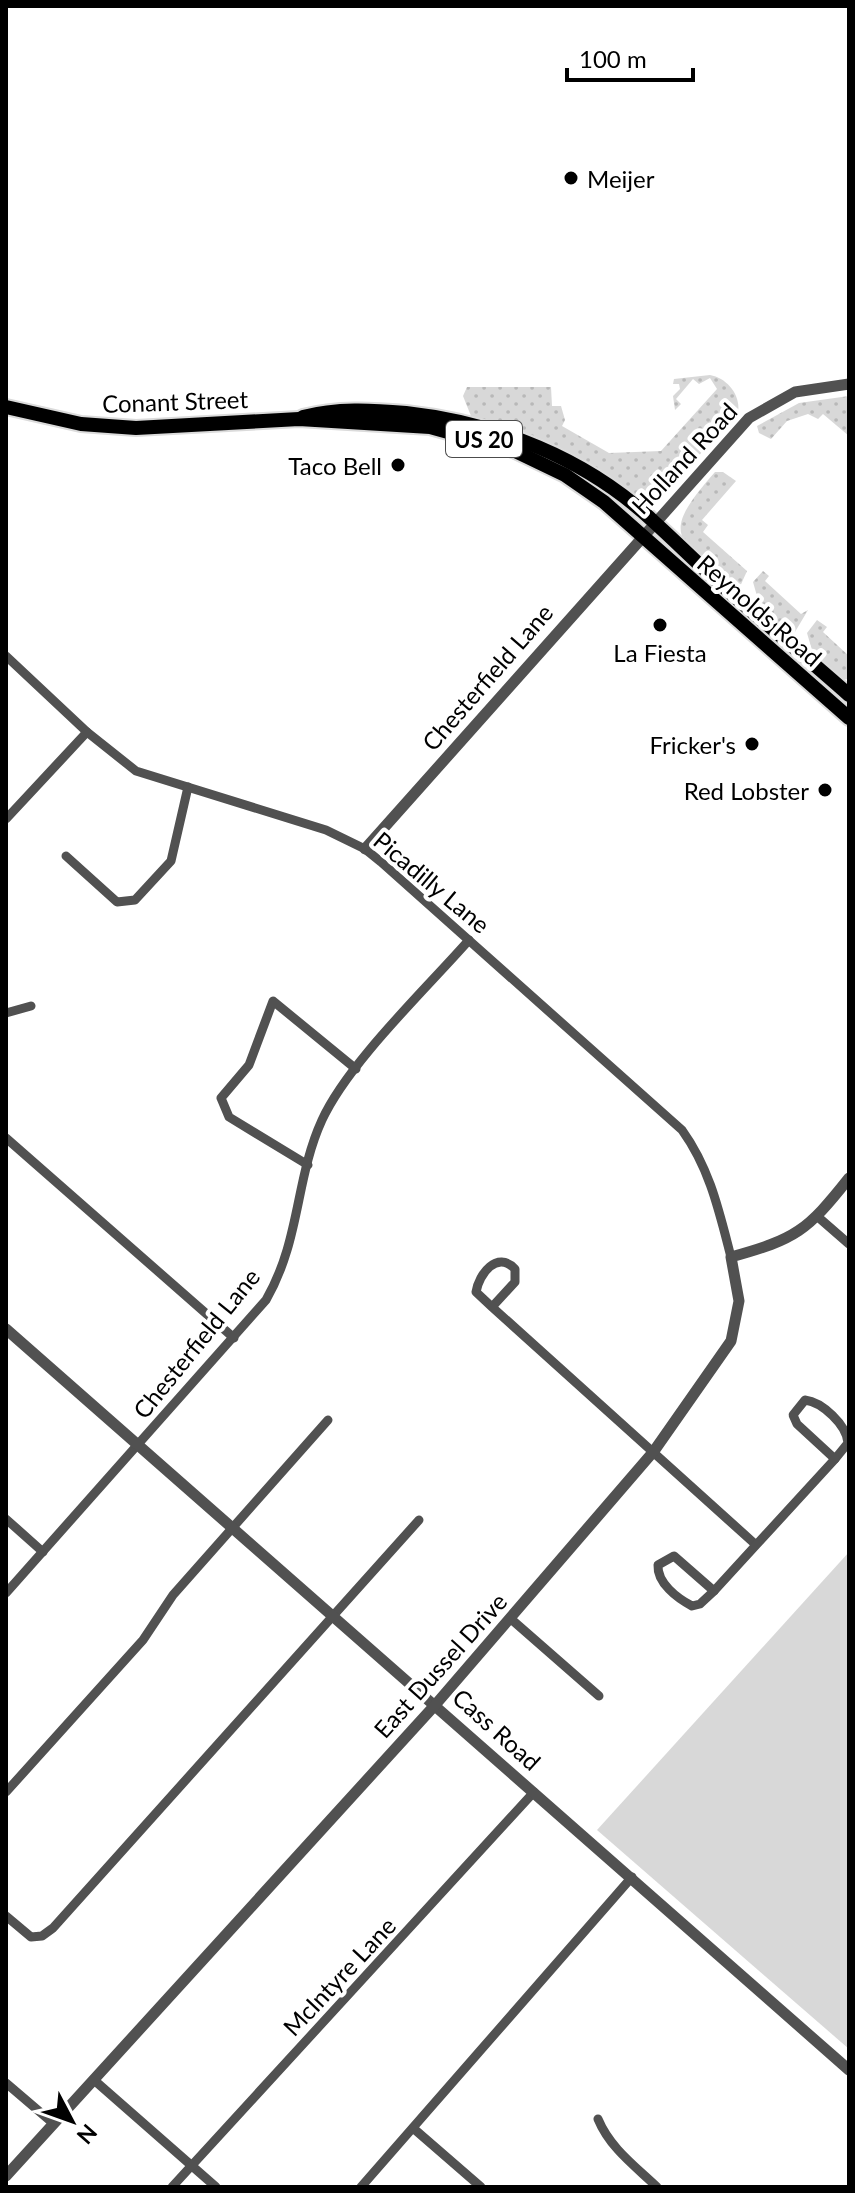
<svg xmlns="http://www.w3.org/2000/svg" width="855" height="2193" font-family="Lato,sans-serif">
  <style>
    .grass { fill: url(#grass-dots) }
    .park { fill: #d8d8d8 }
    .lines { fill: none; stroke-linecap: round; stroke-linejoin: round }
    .primary-casing { stroke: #dbdbdb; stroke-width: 18 }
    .minor { stroke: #515151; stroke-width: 9 }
    .tertiary { stroke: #515151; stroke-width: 11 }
    .primary { stroke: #000; stroke-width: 14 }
    .poi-dot { fill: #000; stroke: #fff; stroke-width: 3 }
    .labels { text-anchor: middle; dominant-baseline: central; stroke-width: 8; stroke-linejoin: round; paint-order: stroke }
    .shield { fill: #fff; stroke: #4c4c4c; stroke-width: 2 }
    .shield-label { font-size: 22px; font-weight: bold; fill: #000 }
    .poi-label { font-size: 24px; fill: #000; stroke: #fff; text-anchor: end }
    .street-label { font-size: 24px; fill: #000; stroke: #fff }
  </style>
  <defs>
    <pattern id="grass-dots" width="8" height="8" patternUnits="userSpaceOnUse" patternTransform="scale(2)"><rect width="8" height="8" fill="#d8d8d8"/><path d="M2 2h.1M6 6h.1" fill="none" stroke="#b8b8b8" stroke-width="1.8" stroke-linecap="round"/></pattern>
  </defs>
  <rect width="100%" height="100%" fill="#fff"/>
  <g class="grass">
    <path d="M710 375C727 378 741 395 738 412L667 491 652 501 628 494 471 416 463 396 467 387H551L552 406H561L565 420 562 426 609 453 661 451 717 389 710 378 699 384 693 379 676 399 681 404 675 410 673 396 680 389 679 384H673L674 379Z"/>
    <path d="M849 396V436L823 414 818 419 808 414 787 421 771 439 759 433 757 426 799 403Z"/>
    <path d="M715 472H723L736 481 702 520 708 525 703 532 747 571 738 591C679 538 656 539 715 472Z"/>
    <path d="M763 571 769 576 765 581 801 614 808 610 792 637 761 610 753 582Z"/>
    <path d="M817 620 827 627 823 632 849 656V679L841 680 814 657 807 633Z"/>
  </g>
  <path class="park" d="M849 1552V2049L597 1830Z"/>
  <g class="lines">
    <g class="primary-casing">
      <g id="primary">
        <path d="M6 407 81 424 136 428 299 419 430 427 513 450 565 475 604 502 849 718"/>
        <path d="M303 417C337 408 372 410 406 413 496 423 586 458 653 521 674 540 694 560 715 579 759 618 805 656 849 695"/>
      </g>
    </g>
    <g class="minor">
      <path d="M6 656 87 732 136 771 326 830 365 849 381 862 682 1130C710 1169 719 1211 731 1257"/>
      <path d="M6 819 87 732"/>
      <path d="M66 856 117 902 135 900 171 861 188 787"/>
      <path d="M6 1013 31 1006"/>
      <path d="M6 1138 234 1338"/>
      <path d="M308 1165 229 1117 221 1098 249 1065 273 1001 356 1069"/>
      <path d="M818 1217 849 1244"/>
      <path d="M492 1307 515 1282V1269C497 1250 479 1274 476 1292L492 1307 755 1544"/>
      <path d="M805 1400C822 1402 847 1425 848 1443L835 1459 797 1424 793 1415Z"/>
      <path d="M6 1519 43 1552"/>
      <path d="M674 1556 714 1591 700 1604 692 1606C677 1598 657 1583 658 1565Z"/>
      <path d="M714 1591 835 1459"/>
      <path d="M6 1593 266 1300C301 1239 295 1179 322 1120 348 1063 426 989 469 940"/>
      <path d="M511 1619 599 1696"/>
      <path d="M6 1792 143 1640 173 1595 328 1420"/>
      <path d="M6 1916 31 1937 42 1936 53 1928 419 1520"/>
      <path d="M94 2080 216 2187"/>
      <path d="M6 2083 54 2124"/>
      <path d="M598 2119C610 2148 635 2166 657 2187"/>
      <path d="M413 2128 481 2187"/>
      <path d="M172 2187 534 1792"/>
      <path d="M361 2187 632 1877"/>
    </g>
    <g class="tertiary">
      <path d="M365 849 749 418 795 392 849 384"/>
      <path d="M6 1329 849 2070"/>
      <path d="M6 2176 436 1704 654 1451 731 1341 739 1301 731 1257C796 1239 807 1231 849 1178"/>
    </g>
    <use href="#primary" class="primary"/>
  </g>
  <g class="poi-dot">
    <circle cx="571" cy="178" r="8"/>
    <circle cx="398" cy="465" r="8"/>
    <circle cx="660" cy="625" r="8"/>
    <circle cx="752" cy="744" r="8"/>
    <circle cx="825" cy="790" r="8"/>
  </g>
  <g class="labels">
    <rect class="shield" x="446" y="421" width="76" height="36" rx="6"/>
    <g class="shield-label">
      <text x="484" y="439">US 20</text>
    </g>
    <g class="poi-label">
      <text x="587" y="178" text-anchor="start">Meijer</text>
      <text x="382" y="465">Taco Bell</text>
      <text x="660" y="652" text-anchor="middle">La Fiesta</text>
      <text x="736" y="744">Fricker's</text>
      <text x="809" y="790">Red Lobster</text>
    </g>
    <g class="street-label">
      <text transform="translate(175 401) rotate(-2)">Conant Street</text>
      <text transform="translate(684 458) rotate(-47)">Holland Road</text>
      <text transform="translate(760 610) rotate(41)">Reynolds Road</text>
      <text transform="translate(487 677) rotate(-49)">Chesterfield Lane</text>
      <text transform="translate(432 882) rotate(40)">Picadilly Lane</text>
      <text transform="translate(196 1343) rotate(-51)">Chesterfield Lane</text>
      <text transform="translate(440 1665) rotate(-48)">East Dussel Drive</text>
      <text transform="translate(497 1729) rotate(42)">Cass Road</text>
      <text transform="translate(339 1976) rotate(-47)">McIntyre Lane</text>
    </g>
  </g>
  <rect width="855" height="2193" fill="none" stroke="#000000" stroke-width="16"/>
  <g transform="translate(72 2121) rotate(131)" stroke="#ffffff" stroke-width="6" paint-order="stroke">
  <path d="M0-6L14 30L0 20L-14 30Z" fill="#000000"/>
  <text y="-12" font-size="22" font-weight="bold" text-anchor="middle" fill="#000000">N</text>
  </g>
  <path d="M567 68v12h126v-12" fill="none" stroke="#000000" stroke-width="4"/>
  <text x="579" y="68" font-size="24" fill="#000000" stroke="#ffffff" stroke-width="6" paint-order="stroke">100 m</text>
</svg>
